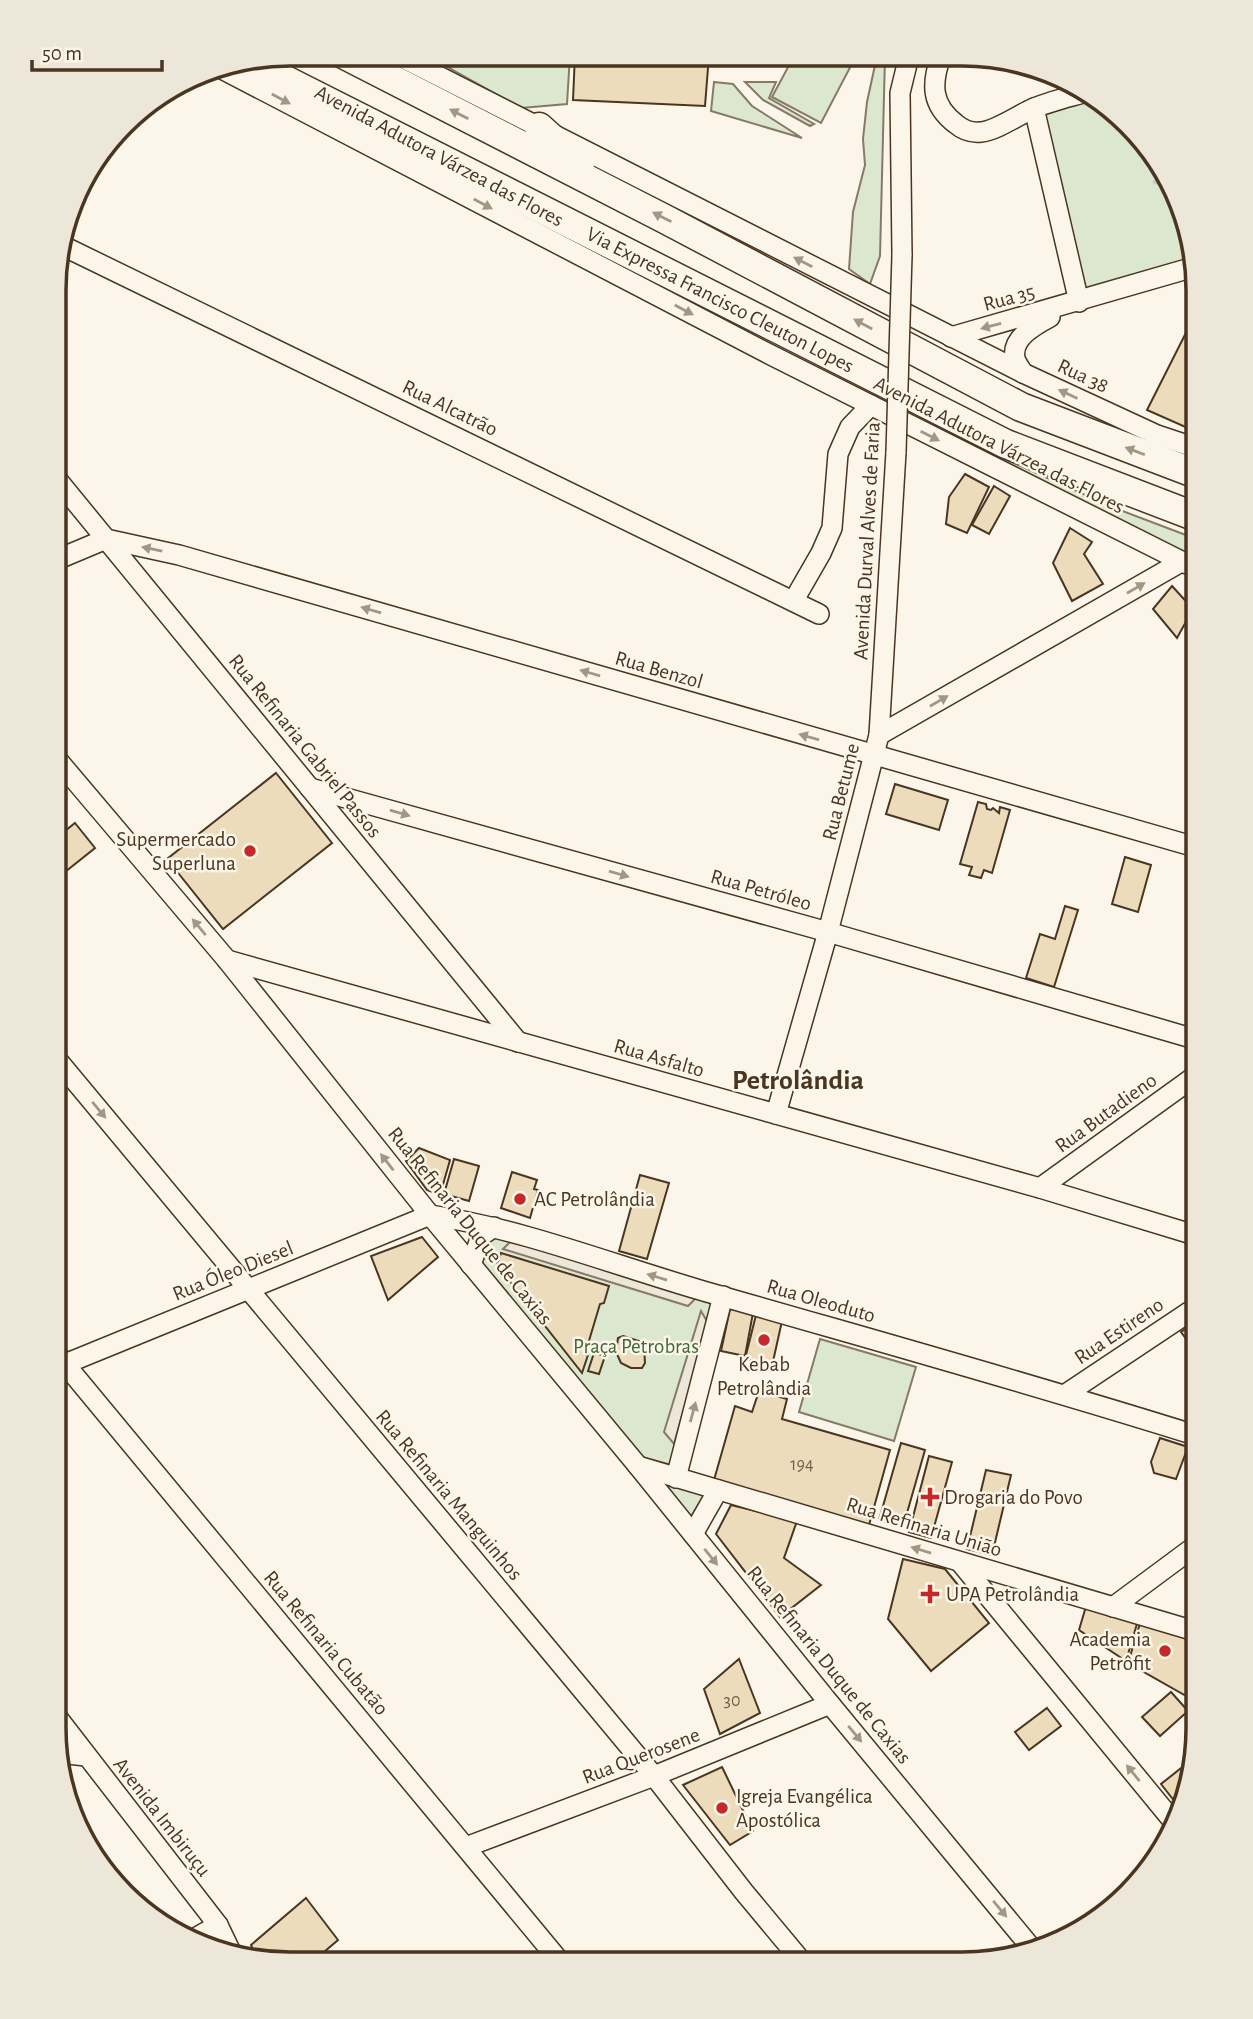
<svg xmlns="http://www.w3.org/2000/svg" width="1253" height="2019" font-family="'Alegreya Sans',sans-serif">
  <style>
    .green { fill: #dce7d0; stroke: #887966; stroke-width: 2 }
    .parking { fill: #ede7d9; stroke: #887966; stroke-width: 2 }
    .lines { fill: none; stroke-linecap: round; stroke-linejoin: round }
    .stream { stroke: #c9cecd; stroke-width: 5 }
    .building { fill: #ecdcbc; stroke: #4a3520; stroke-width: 2 }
    .minor-casing { stroke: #4a3520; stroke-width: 22 }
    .highway-casing { stroke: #4a3520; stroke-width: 31 }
    .minor { stroke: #fbf6e9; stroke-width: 19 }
    .highway { stroke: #fbf6e9; stroke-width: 28 }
    .minor-bridge-casing { stroke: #4a3520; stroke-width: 22; stroke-linecap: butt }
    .minor-bridge { stroke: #fbf6e9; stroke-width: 19 }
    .oneway { fill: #a29684 }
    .poi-dot { fill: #c62828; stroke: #fbf6e9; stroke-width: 2.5 }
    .labels { text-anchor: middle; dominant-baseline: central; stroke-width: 5; stroke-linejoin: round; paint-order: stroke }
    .number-label { font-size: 18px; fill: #725f47 }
    .street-label { font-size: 21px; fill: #4a3520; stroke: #fbf6e9 }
    .poi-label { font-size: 21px; fill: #4a3520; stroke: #fbf6e9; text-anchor: start }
    .park-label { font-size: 21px; fill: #436837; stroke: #fbf6e9 }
    .district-label { font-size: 28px; font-weight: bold; fill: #4a3520; stroke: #fbf6e9 }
    .rim { fill: none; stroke: #4a3520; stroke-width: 3.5 }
  </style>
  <rect width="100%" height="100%" fill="#fbf6e9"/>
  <g class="green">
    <path d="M426 55H570L567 104 521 108Z"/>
    <path d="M794 56H856L821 123 772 97Z"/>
    <path d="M877 56H885L880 256 870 284 849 269 853 212 865 165 863 139 867 102Z"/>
    <path d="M714 82 733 84 752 106 802 138 711 111Z"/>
    <path d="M745 82H776L769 98 814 124 810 126 763 100Z"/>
    <path d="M1091 97 1107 103 1181 200 1193 263 1084 294 1040 112Z"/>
    <path d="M907 415 1112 507 1199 540V561Z"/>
    <path d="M495 1232 719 1299 672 1465 637 1456 479 1260 484 1241Z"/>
    <path d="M820 1339 916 1367 894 1441 799 1412Z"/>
    <path d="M666 1484 704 1495 689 1520Z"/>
  </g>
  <g class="parking">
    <path d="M512 1240 698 1296 688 1306 503 1249Z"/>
    <path d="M701 1311 708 1323 674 1444 664 1432Z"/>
  </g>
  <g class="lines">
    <path class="stream" d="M1155 182 1164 179"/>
  </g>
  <g class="building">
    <path d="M575 55H709L705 106 573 100Z"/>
    <path d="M1199 307V433L1147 410Z"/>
    <path d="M965 474 989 487 967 533 946 524 949 497Z"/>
    <path d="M994 486 1010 496 989 534 972 525Z"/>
    <path d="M1070 528 1092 542 1084 554 1103 584 1072 601 1053 563Z"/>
    <path d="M1172 586 1193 609 1177 638 1153 609Z"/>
    <path d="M276 773 332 843 223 929 167 859Z"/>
    <path d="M895 784 948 800 939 830 886 814Z"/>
    <path d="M978 802 986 804 987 809 991 810 993 808 999 813 1000 807 1010 810 992 873 984 870 981 878 969 875 972 867 960 864Z"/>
    <path d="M75 823 95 848 55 880V839Z"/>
    <path d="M1125 857 1151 865 1138 912 1112 904Z"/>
    <path d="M1065 906 1078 910 1054 987 1026 978 1040 934 1055 939Z"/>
    <path d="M419 1148 450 1160 440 1195 427 1190 406 1161Z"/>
    <path d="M454 1159 479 1166 469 1201 444 1194Z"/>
    <path d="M512 1172 537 1180 534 1189 538 1190 530 1218 501 1208Z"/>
    <path d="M640 1175 669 1183 647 1259 619 1251Z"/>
    <path d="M422 1237 438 1257 388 1300 371 1256Z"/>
    <path d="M501 1253 609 1286 604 1303 600 1304 585 1354 588 1355 582 1373 497 1265Z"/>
    <path d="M730 1309 753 1313 745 1356 721 1351Z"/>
    <path d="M756 1315 782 1321 772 1366 745 1359Z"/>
    <path d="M1191 1325V1330L1197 1326 1198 1328V1355L1181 1332Z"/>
    <path d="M623 1336 639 1341 644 1347 645 1363 642 1368H631L621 1363 616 1352 618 1338Z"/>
    <path d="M594 1353 605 1356 599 1374 588 1371Z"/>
    <path d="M759 1391 787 1399 782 1419 890 1450 869 1525 714 1480 735 1406 752 1412Z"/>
    <path d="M1160 1438 1188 1447 1176 1479 1154 1473 1151 1462Z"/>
    <path d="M901 1443 925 1450 903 1527 879 1520Z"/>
    <path d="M929 1456 952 1462 931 1538 909 1532Z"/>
    <path d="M986 1470 1011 1475 992 1555 967 1549Z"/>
    <path d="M731 1505 797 1521 784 1558 821 1585 780 1617 716 1534Z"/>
    <path d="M903 1559 945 1569 989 1623 931 1671 888 1619Z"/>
    <path d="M1087 1603 1139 1617 1126 1661 1079 1630Z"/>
    <path d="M1141 1620 1198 1639V1664L1188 1697 1128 1663Z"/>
    <path d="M739 1659 760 1713 720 1734 704 1689Z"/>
    <path d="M1198 1676V1703L1191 1698Z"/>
    <path d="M1171 1692 1188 1711 1160 1736 1142 1717Z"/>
    <path d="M1047 1708 1061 1726 1029 1750 1015 1732Z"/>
    <path d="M1185 1765 1191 1773 1185 1803 1179 1807 1161 1784Z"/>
    <path d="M722 1767 753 1831 730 1845 683 1785Z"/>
    <path d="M306 1898 338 1940 311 1963 259 1962 251 1945Z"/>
  </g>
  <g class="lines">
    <g class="minor-casing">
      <g id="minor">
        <path d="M397 55 1023 373 1157 435 1199 449"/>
        <path d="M941 56C931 84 931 105 956 124 963 130 972 133 981 132 995 131 1017 116 1030 110 1047 102 1065 98 1083 93"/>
        <path d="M220 68 769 354 1199 570"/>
        <path d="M1034 108 1079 302"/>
        <path d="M61 245 819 614"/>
        <path d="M902 255 900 93 909 56"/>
        <path d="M951 337 1194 267"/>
        <path d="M1023 373C1021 369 1016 363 1015 358 1011 338 1035 325 1050 317"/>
        <path d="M56 478 518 1042"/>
        <path d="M106 539 179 555 1199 848"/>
        <path d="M56 560 106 539"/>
        <path d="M794 600 821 553 832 528 838 454 850 427 871 405"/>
        <path d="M879 735 1181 562"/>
        <path d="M56 758 227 960 430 1215 638 1466 830 1704 1034 1951"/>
        <path d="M310 788 828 932 1198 1040"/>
        <path d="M227 960 1040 1188 1198 1236"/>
        <path d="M55 1057 654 1776 744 1892 804 1964"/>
        <path d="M776 1114 828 932 879 735 896 452"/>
        <path d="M1040 1188 1198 1074"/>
        <path d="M430 1215C522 1229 611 1264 700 1290 866 1338 1033 1384 1198 1436"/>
        <path d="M471 1265 481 1236 494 1227"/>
        <path d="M55 1352 562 1964"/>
        <path d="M55 1373 65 1364 430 1215"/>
        <path d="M1066 1394 1198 1306"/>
        <path d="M638 1466 1198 1632"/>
        <path d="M676 1478 723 1296"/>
        <path d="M693 1534 718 1490"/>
        <path d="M960 1562 1177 1826"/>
        <path d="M1113 1607 1198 1544"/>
        <path d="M54 1713 218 1925 230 1950"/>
        <path d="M59 1753 86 1756"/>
        <path d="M466 1847 654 1776 830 1704"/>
        <path d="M197 1937 218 1925"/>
      </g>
    </g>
    <g class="highway-casing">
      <g id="highway">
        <path d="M343 54 663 218 1021 407 1199 475"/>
        <path d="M250 62 1006 444 1199 518"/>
        <path d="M539 127 580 164"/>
      </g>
    </g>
    <use href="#minor" class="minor"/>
    <use href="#highway" class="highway"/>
    <g class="minor-bridge-casing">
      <path id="minor-bridge" d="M896 452 902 255"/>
    </g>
    <use href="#minor-bridge" class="minor-bridge"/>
  </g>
  <defs><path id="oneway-solid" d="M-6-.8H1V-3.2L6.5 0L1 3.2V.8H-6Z" transform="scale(1.75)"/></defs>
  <g class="oneway">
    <use href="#oneway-solid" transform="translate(281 99) rotate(28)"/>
    <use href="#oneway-solid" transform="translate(459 114) rotate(-153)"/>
    <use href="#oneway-solid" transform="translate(483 204) rotate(28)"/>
    <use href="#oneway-solid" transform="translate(662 217) rotate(-153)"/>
    <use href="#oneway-solid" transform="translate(803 262) rotate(-153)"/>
    <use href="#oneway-solid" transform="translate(684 310) rotate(28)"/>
    <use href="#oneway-solid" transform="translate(863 324) rotate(-152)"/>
    <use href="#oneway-solid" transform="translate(991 326) rotate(165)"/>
    <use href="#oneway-solid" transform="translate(1068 394) rotate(-155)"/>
    <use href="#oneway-solid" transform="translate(930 436) rotate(27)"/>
    <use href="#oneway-solid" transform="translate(1135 451) rotate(-159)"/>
    <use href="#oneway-solid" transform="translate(152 549) rotate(-168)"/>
    <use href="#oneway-solid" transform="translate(1136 588) rotate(-30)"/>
    <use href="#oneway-solid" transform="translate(371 610) rotate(-164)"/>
    <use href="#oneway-solid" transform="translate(590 673) rotate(-164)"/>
    <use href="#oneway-solid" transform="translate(939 701) rotate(-30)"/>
    <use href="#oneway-solid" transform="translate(809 737) rotate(-164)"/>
    <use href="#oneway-solid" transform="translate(400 813) rotate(16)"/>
    <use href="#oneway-solid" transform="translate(619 874) rotate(16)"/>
    <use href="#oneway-solid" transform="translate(199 927) rotate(-130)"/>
    <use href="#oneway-solid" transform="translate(99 1110) rotate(50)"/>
    <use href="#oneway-solid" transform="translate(387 1162) rotate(-128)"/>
    <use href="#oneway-solid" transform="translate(657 1277) rotate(-163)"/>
    <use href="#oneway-solid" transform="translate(693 1412) rotate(-75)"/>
    <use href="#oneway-solid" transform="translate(921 1550) rotate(-163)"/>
    <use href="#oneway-solid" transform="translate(711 1557) rotate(51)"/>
    <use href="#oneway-solid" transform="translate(855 1734) rotate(50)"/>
    <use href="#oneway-solid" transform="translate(1133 1773) rotate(-129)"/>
    <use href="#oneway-solid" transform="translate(1000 1909) rotate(50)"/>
  </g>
  <g class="poi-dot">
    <circle cx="250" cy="851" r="7"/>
    <circle cx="520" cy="1199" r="7"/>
    <circle cx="764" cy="1340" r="7"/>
    <path d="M926.5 1486.5h7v7h7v7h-7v7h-7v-7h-7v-7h7z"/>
    <path d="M926.5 1583.5h7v7h7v7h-7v7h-7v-7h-7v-7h7z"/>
    <circle cx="1165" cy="1651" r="7"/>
    <circle cx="722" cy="1808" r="7"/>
  </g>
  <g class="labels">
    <g class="number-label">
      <text x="802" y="1465">194</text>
      <text x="732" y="1701">30</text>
    </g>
    <g class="street-label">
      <text transform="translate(439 156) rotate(28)">Avenida Adutora Várzea das Flores</text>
      <text transform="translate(1009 298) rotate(-15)">Rua 35</text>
      <text transform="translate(720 300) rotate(27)">Via Expressa Francisco Cleuton Lopes</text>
      <text transform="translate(1083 376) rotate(25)">Rua 38</text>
      <text transform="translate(450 408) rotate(26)">Rua Alcatrão</text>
      <text transform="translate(999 445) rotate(27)">Avenida Adutora Várzea das Flores</text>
      <text transform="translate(867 541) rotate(-87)">Avenida Durval Alves de Faria</text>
      <text transform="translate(659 670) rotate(16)">Rua Benzol</text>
      <text transform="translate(305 746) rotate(51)">Rua Refinaria Gabriel Passos</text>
      <text transform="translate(841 792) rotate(-76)">Rua Betume</text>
      <text transform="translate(761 890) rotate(16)">Rua Petróleo</text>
      <text transform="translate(659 1058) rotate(16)">Rua Asfalto</text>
      <text transform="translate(1106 1113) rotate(-36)">Rua Butadieno</text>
      <text transform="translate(470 1226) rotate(51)">Rua Refinaria Duque de Caxias</text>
      <text transform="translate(233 1271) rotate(-22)">Rua Óleo Diesel</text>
      <text transform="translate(821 1301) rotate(16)">Rua Oleoduto</text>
      <text transform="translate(1119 1331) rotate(-34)">Rua Estireno</text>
      <text transform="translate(449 1495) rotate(50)">Rua Refinaria Manguinhos</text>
      <text transform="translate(924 1527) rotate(17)">Rua Refinaria União</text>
      <text transform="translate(326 1643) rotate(50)">Rua Refinaria Cubatão</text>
      <text transform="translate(829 1665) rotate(51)">Rua Refinaria Duque de Caxias</text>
      <text transform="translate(641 1756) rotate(-21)">Rua Querosene</text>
      <text transform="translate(162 1817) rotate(52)">Avenida Imbiruçu</text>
    </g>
    <g class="poi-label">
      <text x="236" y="839" text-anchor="end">Supermercado<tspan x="236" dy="24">Superluna</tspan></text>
      <text x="534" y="1199">AC Petrolândia</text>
      <text x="764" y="1364" text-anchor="middle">Kebab<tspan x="764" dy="24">Petrolândia</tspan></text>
      <text x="944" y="1497">Drogaria do Povo</text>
      <text x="946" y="1594">UPA Petrolândia</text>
      <text x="1151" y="1639" text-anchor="end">Academia<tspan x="1151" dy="24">Petrôfit</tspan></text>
      <text x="736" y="1796">Igreja Evangélica<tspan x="736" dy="24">Apostólica</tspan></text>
    </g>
    <g class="park-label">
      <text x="636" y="1346">Praça Petrobras</text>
    </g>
    <g class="district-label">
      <text x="798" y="1081">Petrolândia</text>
    </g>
  </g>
  <path d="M0 0H1253V2019H0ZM290 66H962A224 224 0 0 1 1186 290V1728A224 224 0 0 1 962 1952H290A224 224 0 0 1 66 1728V290A224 224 0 0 1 290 66Z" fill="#ede7d9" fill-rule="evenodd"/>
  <path class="rim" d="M290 66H962A224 224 0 0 1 1186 290V1728A224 224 0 0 1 962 1952H290A224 224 0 0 1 66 1728V290A224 224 0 0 1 290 66Z"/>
  <path d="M32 60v10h130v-10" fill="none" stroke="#4a3520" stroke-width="3.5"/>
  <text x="42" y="60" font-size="21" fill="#4a3520" stroke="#fbf6e9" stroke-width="5" paint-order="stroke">50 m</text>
</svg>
